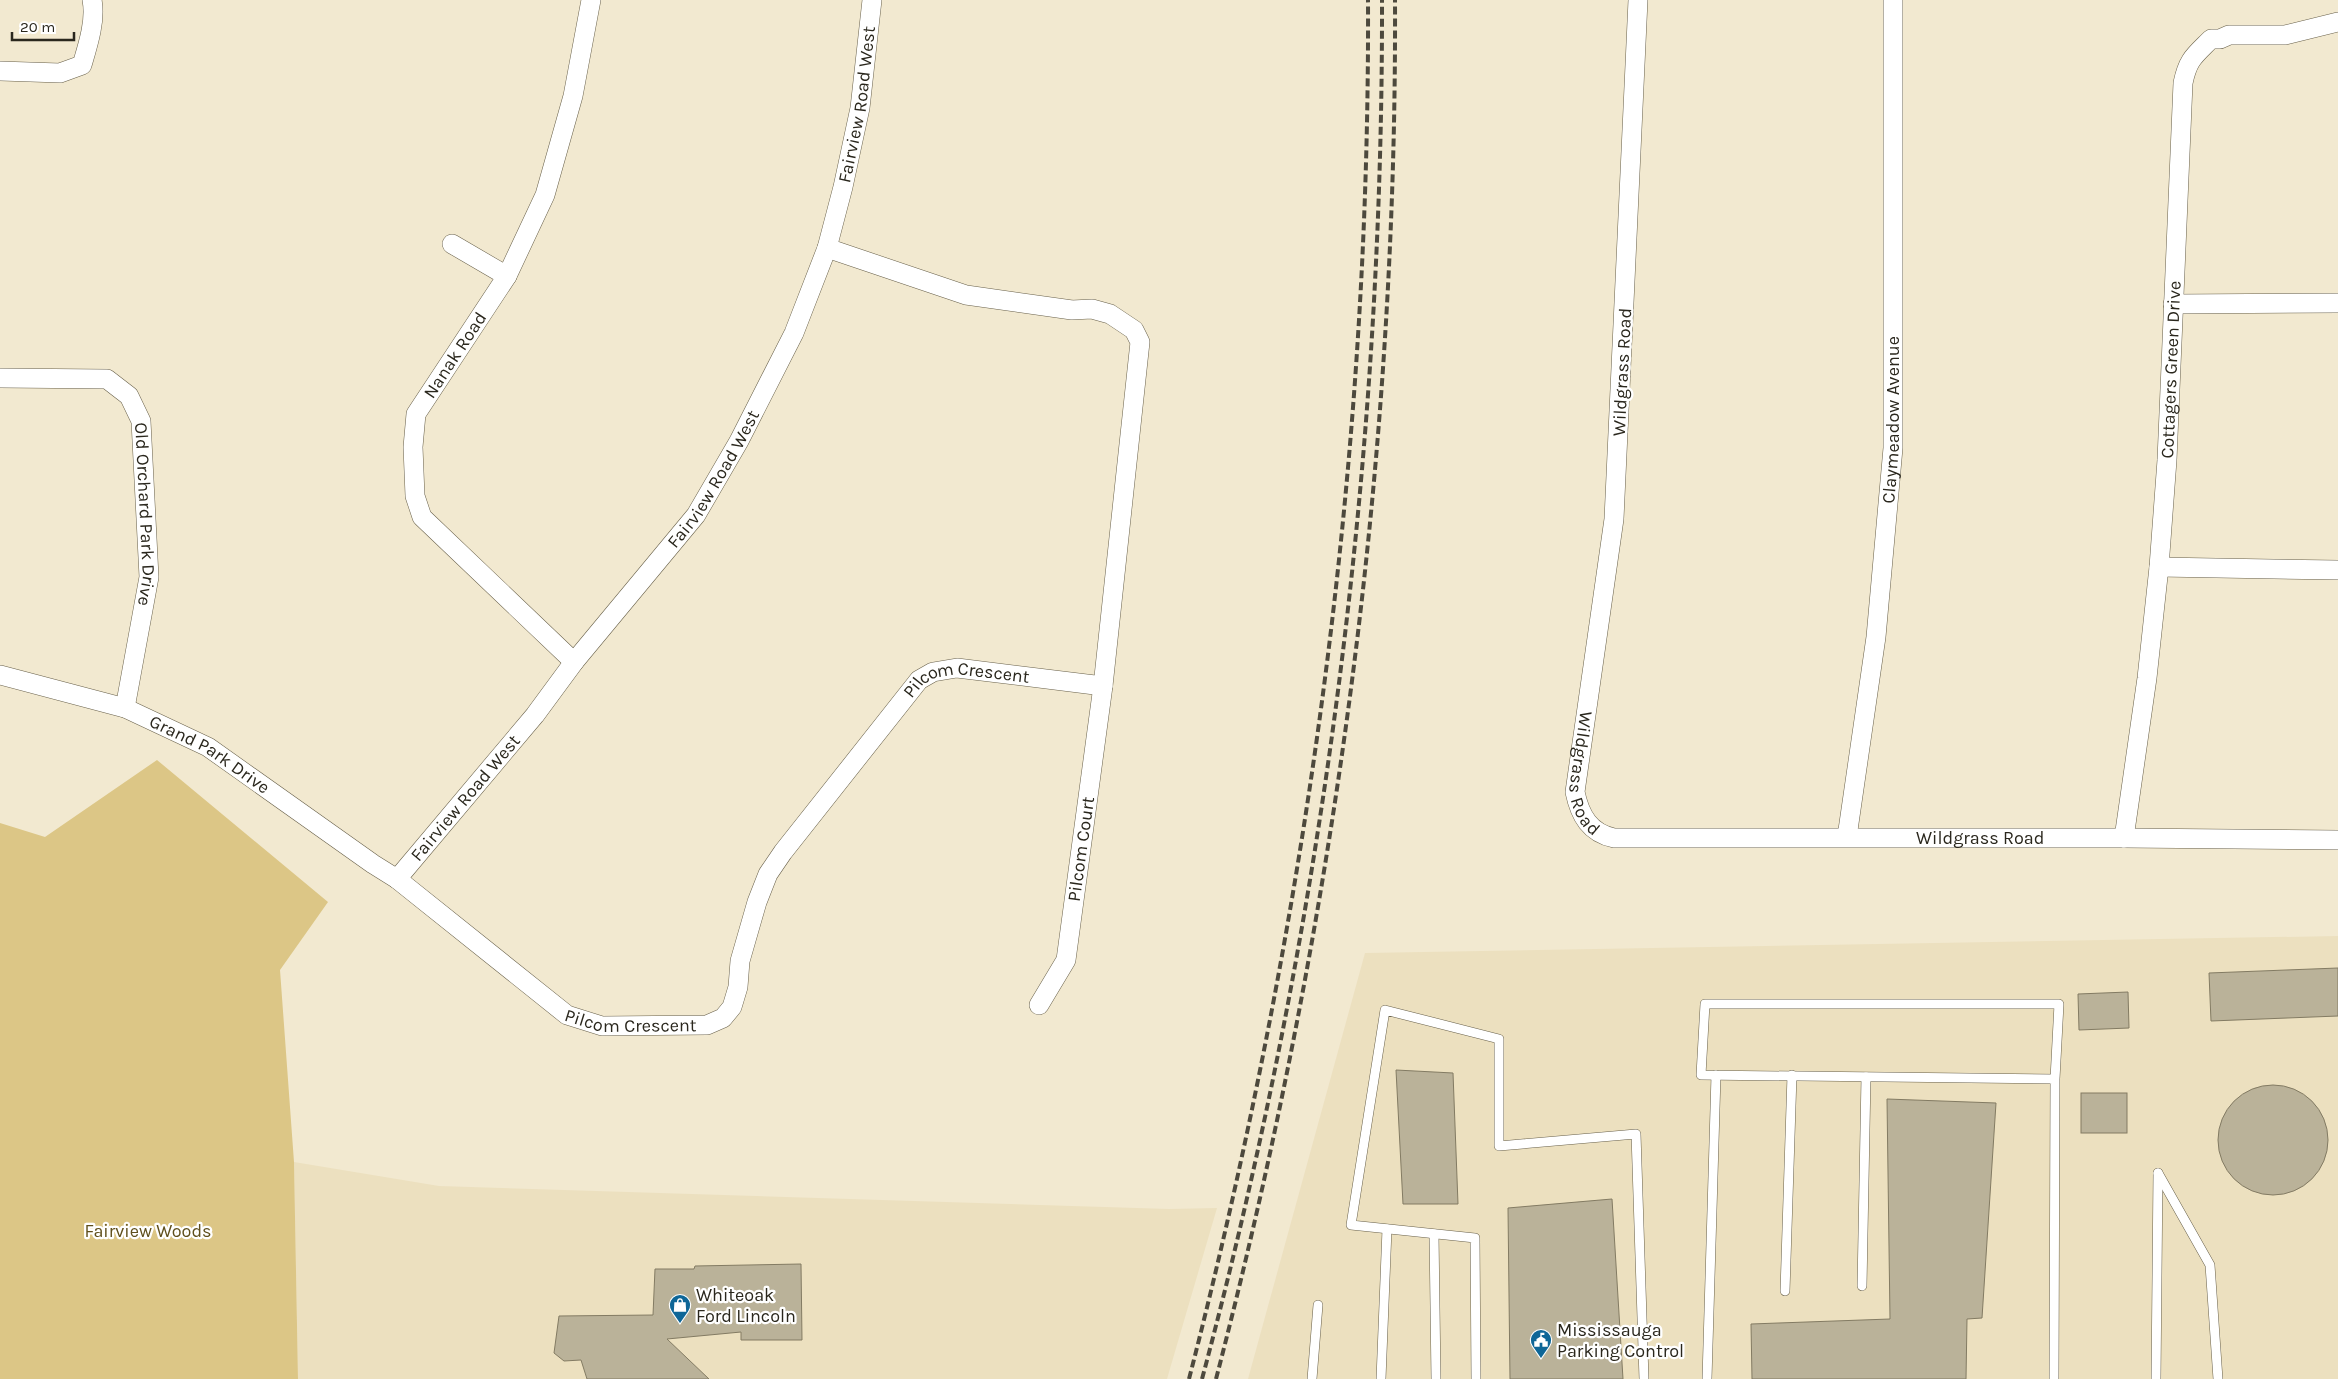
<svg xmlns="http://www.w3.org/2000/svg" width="2338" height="1379" font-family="Karla,sans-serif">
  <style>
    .built { fill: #ece0bf }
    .green { fill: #dcc686 }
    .building { fill: #bab299; stroke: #837b63 }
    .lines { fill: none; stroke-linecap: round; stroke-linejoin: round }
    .lane-casing { stroke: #68604a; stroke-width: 10 }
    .street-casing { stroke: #68604a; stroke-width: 20 }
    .lane { stroke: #fff; stroke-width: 9 }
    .street { stroke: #fff; stroke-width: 19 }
    .rail { stroke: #4d493d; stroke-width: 4; stroke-dasharray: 8 4; stroke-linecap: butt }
    .labels { text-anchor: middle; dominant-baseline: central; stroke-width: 4.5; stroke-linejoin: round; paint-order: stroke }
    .street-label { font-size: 18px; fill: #2a271d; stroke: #fff }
    .park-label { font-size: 18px; fill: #5f4f1c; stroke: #fff }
    .poi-label { font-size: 18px; fill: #2a271d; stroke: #fff; text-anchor: start }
  </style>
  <rect width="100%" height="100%" fill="#f2e9d0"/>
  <g class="built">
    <path d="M2338 936V1379H1248L1365 953Z"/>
    <path d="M294 1162 439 1186 1169 1209 1217 1208 1167 1379H298Z"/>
  </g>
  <path class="green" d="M157 760 328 902 280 970 294 1162 298 1379H0V823L45 837Z"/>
  <g class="building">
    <path d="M2338 968V1016L2211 1021 2209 973Z"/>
    <path d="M2128 992 2129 1028 2079 1030 2078 994Z"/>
    <path d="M1396 1070 1453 1073 1458 1204H1403Z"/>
    <circle cx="2273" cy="1140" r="55"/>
    <rect x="2081" y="1093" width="46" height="40"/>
    <path d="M1887 1099 1996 1103 1982 1318 1967 1319 1966 1379H1752L1751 1324 1890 1319Z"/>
    <path d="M1612 1199 1623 1379H1510L1508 1208Z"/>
    <path d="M801 1264 802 1340H741V1332L667 1339 709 1379H587L581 1360 564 1361 554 1353 559 1316 653 1315 655 1269H694L695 1266Z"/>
  </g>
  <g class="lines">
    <g class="lane-casing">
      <g id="lane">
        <path d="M2158 1173 2210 1265 2218 1379"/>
        <path d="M1434 1234 1436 1379"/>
        <path d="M1862 1286 1866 1077"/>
        <path d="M1785 1291 1792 1075"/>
        <path d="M1312 1379 1318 1305"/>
        <path d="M1381 1379 1387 1229"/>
        <path d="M1476 1379 1475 1238 1351 1225 1385 1010 1499 1039V1146L1636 1134 1644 1379"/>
        <path d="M1707 1379 1716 1075"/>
        <path d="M2054 1379 2055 1079 2059 1004H1705L1701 1075 2055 1079"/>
        <path d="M2156 1379 2158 1173"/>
      </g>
    </g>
    <g class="street-casing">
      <g id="street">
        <path id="s1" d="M1638 0 1614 519 1575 792C1580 816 1590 833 1614 838H2124L2338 840"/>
        <path d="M0 71 60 73 82 65C88 45 96 20 92 0"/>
        <path d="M452 244 507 276"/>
        <path d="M827 248 966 295 1072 310 1092 309 1110 314 1134 330 1140 342 1103 686 1066 960 1039 1005"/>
        <path d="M2173 304 2338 303"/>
        <path id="s2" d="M0 378 107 379 129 396 141 421 149 577 125 708"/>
        <path d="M2159 567 2338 570"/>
        <path id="s3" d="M574 662 422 517 415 496 413 447 416 414 507 276 545 195 573 96 591 0"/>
        <path id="s4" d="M0 675 125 708 208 747 373 864 397 879 567 1015 602 1026 707 1025 723 1018 732 1007 738 987 740 961 757 902 768 874 783 852 919 680 933 672 957 668 1103 686"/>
        <path id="s5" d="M1847 837 1876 637 1893 448V0"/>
        <path id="s6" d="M2124 838 2147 678 2159 567 2167 460 2183 83C2188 59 2194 56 2211 39H2220L2229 35H2285L2338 22"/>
        <path id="s7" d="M397 879 535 715 574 662 696 515 739 441 794 333 827 248 843 187 860 108 872 0"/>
      </g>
    </g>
    <use href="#lane" class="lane"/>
    <use href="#street" class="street"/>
    <g class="rail">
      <path d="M1189 1379C1305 929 1370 466 1368 0"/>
      <path d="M1202 1379C1322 931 1383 464 1382 0"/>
      <path d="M1216 1379C1333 929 1397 465 1395 0"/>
    </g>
  </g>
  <defs>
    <g id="shop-pin" transform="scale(1.125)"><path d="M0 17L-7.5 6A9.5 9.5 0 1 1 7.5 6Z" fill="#0e6697" stroke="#fff"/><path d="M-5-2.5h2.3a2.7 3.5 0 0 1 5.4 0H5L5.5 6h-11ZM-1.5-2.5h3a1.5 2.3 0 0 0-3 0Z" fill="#fff"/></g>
    <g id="civic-pin" transform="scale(1.125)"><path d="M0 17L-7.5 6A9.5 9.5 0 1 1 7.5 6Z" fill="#0e6697" stroke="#fff"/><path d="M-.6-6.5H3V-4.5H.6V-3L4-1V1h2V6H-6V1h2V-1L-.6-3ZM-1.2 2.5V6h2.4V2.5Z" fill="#fff"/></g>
  </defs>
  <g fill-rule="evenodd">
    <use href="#shop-pin" x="680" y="1305"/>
    <use href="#civic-pin" x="1541" y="1340"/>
  </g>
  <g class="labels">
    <g class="street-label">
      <text stroke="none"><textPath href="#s7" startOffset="916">Fairview Road West</textPath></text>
      <text stroke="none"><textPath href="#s3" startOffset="385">Nanak Road</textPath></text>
      <text stroke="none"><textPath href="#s6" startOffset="471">Cottagers Green Drive</textPath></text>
      <text transform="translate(1622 372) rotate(-87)">Wildgrass Road</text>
      <text stroke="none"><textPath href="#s5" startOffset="420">Claymeadow Avenue</textPath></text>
      <text stroke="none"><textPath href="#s7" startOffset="511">Fairview Road West</textPath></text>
      <text stroke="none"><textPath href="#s2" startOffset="256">Old Orchard Park Drive</textPath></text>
      <text stroke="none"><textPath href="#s4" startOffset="1274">Pilcom Crescent</textPath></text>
      <text stroke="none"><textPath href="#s4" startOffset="226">Grand Park Drive</textPath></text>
      <text stroke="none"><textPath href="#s1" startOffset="778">Wildgrass Road</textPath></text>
      <text stroke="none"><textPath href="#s7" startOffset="106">Fairview Road West</textPath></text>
      <text stroke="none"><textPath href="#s1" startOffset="1226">Wildgrass Road</textPath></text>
      <text transform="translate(1081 849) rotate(-82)">Pilcom Court</text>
      <text stroke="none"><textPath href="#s4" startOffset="734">Pilcom Crescent</textPath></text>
    </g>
    <g class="park-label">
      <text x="148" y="1231">Fairview Woods</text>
    </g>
    <g class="poi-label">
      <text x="696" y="1295">Whiteoak<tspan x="696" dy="21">Ford Lincoln</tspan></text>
      <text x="1557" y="1330">Mississauga<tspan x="1557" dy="21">Parking Control</tspan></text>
    </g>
  </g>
  <path d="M12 32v8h62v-8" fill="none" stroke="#2a271d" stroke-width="2.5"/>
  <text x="20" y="32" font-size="15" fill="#2a271d" stroke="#ffffff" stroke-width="4" paint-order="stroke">20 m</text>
</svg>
